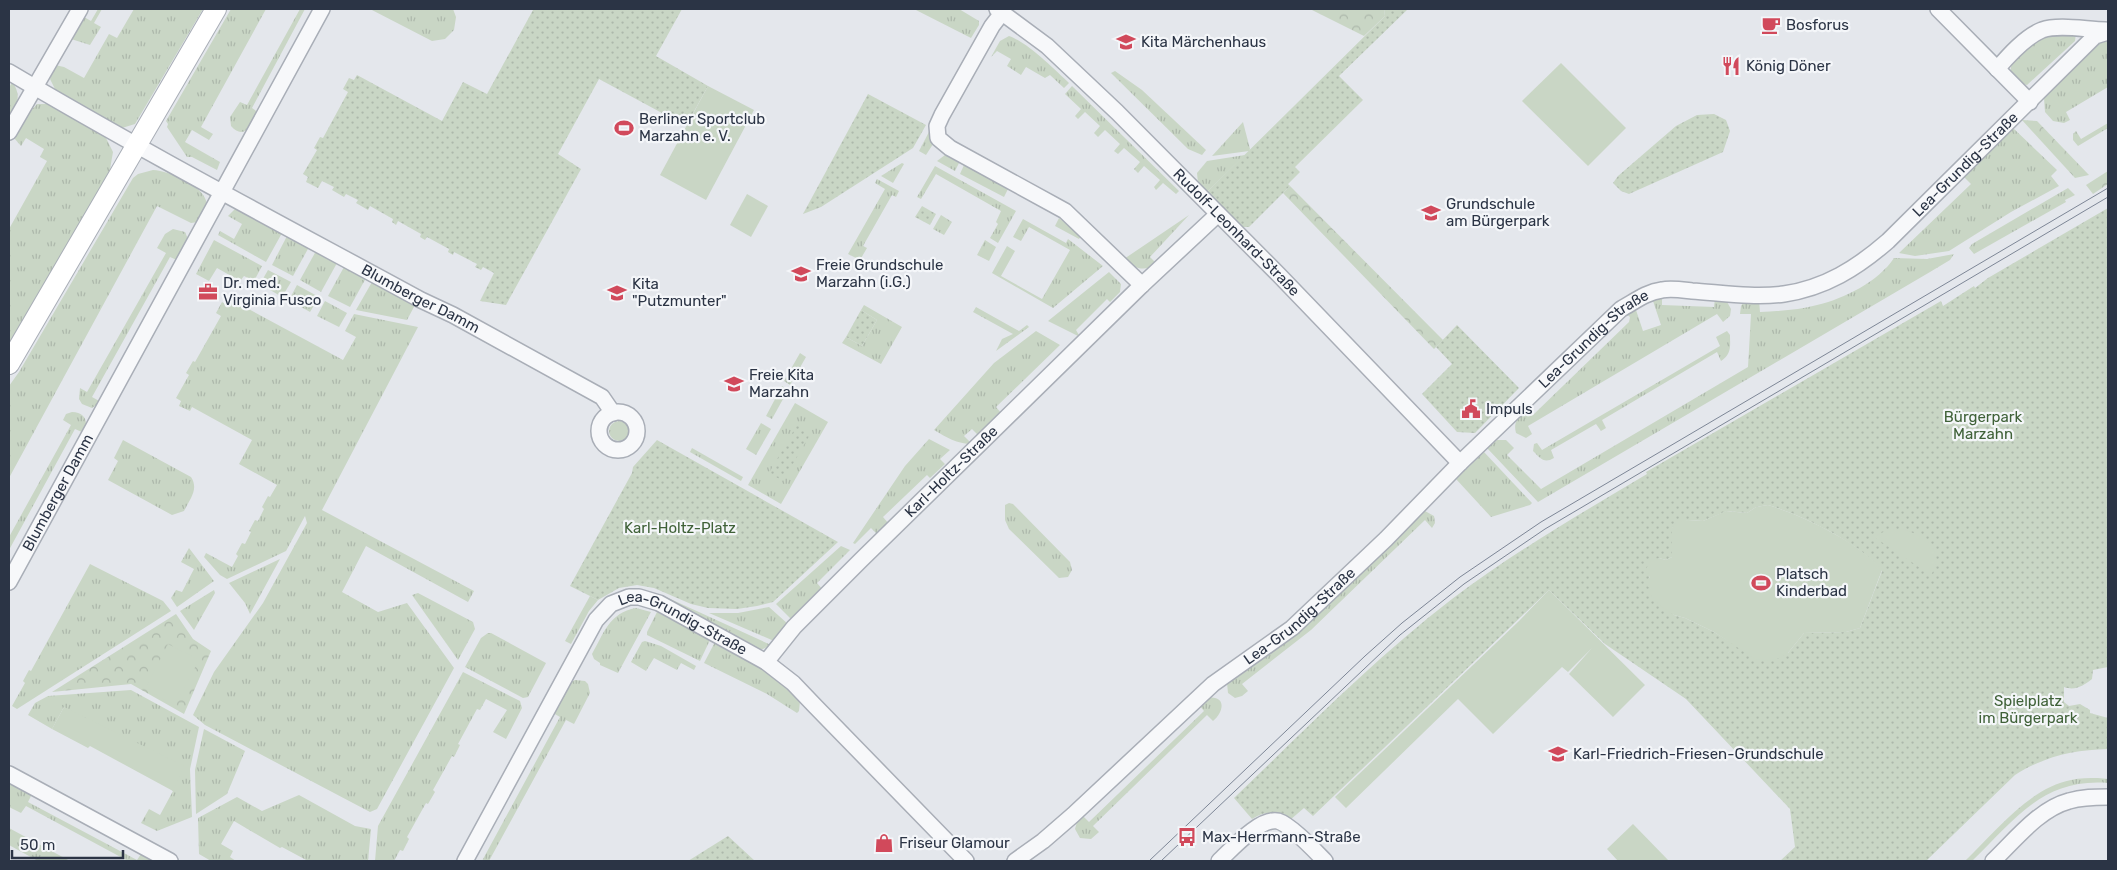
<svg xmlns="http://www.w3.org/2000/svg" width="2117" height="870" font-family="Rubik,sans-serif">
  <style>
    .grass { fill: url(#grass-tufts) }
    .forest { fill: url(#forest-crowns) }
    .park { fill: url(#park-dots); fill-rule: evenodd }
    .garden { fill: #c9d6c5 }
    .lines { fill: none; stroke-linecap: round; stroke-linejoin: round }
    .street-casing { stroke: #a9aeb7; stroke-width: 18 }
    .secondary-casing { stroke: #a9aeb7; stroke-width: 22 }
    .street { stroke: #f7f8fa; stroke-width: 15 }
    .secondary { stroke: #fff; stroke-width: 20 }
    .tram { stroke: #7d8696; stroke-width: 1 }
    .labels { text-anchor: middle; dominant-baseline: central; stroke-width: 4.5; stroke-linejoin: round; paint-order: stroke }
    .poi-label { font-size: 15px; fill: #2b3445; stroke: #f4f6f9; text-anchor: start }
    .street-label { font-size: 15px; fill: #2b3445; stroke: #f4f6f9 }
    .park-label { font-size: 15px; fill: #3f6138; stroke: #f4f6f9 }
  </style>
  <defs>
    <pattern id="grass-tufts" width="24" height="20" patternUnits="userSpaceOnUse" patternTransform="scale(1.25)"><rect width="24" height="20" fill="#c9d6c5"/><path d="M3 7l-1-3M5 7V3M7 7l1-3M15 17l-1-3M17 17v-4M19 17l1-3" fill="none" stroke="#adb8ab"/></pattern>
    <pattern id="forest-crowns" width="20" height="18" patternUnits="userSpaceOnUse" patternTransform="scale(1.25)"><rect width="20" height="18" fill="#c9d6c5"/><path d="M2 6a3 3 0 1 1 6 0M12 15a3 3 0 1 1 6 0" fill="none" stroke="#adb8ab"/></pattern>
    <pattern id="park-dots" width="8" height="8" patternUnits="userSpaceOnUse" patternTransform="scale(1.25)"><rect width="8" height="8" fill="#c9d6c5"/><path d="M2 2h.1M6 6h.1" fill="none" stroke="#adb8ab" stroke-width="1.8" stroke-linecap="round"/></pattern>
  </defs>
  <rect width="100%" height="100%" fill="#e4e7ec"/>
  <g class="grass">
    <path d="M98 9H102L94 23 101 27 90 45 71 39 84 17 91 21Z"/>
    <path d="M134 9H203L135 124 122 128 56 91 50 79 55 65 64 67 84 78 109 34 117 38Z"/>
    <path d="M231 9H266L201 127 213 134 209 140 192 130 185 142 220 162 217 170 192 157H187L167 127 168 124 166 121Z"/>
    <path d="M300 9H305L252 108 259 113C253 124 244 141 231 126L230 117 240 102 247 105Z"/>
    <path d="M370 9H453L456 17 454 30 445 39 432 41Z"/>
    <path d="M914 9H959L979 21V25L971 38Z"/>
    <path d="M2076 33 2075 41 2027 85 2023 84 2011 73C2008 56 2034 41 2048 36 2056 34 2067 34 2076 33Z"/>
    <path d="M1009 36C1027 42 1055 70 1069 83L1064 88 1050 75 1045 78 1026 67 1021 75 1007 66 1011 59 997 51 991 57 1000 41Z"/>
    <path d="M2108 37V87L2066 112 2070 120 2064 123 2053 121 2045 112 2044 98 2101 40Z"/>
    <path d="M1115 71 1142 90 1206 150 1202 155 1188 149 1111 73Z"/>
    <path d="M12 82C23 96 16 107 9 120V88Z"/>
    <path d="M1072 86 1179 191 1176 194 1163 183 1156 190 1154 187 1160 180 1144 166 1138 173 1134 169 1140 162 1124 148 1118 154 1114 151 1120 144 1105 130 1098 137 1094 133 1100 126 1085 112 1078 119 1075 116 1081 109 1065 94Z"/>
    <path d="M37 104H50L104 134 113 152 109 175 9 345V229L47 161 40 157 44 149 26 138 21 146 14 138 29 113Z"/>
    <path d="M1243 122 1250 149 1249 151 1212 156Z"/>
    <path d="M2108 123V128L2078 146 2073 140V134L2076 131 2081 139Z"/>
    <path d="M2013 128 2057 170 2051 176 2059 186 2011 212 1949 251 1915 256 1899 253 1971 184 1963 176Z"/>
    <path d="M930 130 935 141 926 155 919 151Z"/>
    <path d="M945 155 959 163 955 171 937 161Z"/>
    <path d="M1245 155 1207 192 1198 183 1197 173 1207 161Z"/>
    <path d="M902 163 904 164 893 183 881 176Z"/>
    <path d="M964 165 1008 189 1004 197 960 174Z"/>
    <path d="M935 166 1016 211 998 243 990 238 998 224 996 222 1001 211 936 174 921 199 917 197Z"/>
    <path d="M153 170C170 171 205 186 207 204L198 222 191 223 157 206 9 478V386L19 372 133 178 138 174Z"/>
    <path d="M877 179 899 191 896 197 892 195 863 246 867 248 860 260 848 254 885 189 875 183Z"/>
    <path d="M2068 188 2075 195 2065 200 2066 202 1974 254 1969 248 1972 244Z"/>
    <path d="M236 208 282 233 266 262 218 235 220 231 234 239 242 224 228 216Z"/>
    <path d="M941 215 952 222 944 235 933 229Z"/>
    <path d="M1189 215 1150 257 1157 264C1143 272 1136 269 1124 259Z"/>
    <path d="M1059 218 1081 236 1079 239 1055 226Z"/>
    <path d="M1023 219 1066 243 1068 239 1103 266 1053 308 992 273 1007 246 1015 251 1001 276 1042 299 1070 250 1029 227 1021 241 1013 237Z"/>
    <path d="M173 229 185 232 188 239 179 261 170 257 92 397 101 402 92 408 82 404 79 399 80 388 87 392 166 253 157 248 165 234Z"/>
    <path d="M287 236 309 247 293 276 272 265Z"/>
    <path d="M214 240 262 266 254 281 244 276 240 281 217 268 209 281 196 274Z"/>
    <path d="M985 240 996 247 989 261 977 255Z"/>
    <path d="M316 251 337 263 321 292 300 280Z"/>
    <path d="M1954 254 1950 260 1930 272 1538 502 1487 448 1497 440H1506L1514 448 1507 455 1541 489 1748 367 1751 314H1740L1741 306 1743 303 1759 300 1760 312C1779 311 1799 310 1817 305 1844 299 1879 281 1894 258L1927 259Z"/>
    <path d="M344 267 366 278 350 307 328 296Z"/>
    <path d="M268 270 291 282 282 297 260 284Z"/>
    <path d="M1109 272 1121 284 1120 292 1110 302 1107 299 1076 330 1080 337 1048 321Z"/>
    <path d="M372 282 415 305 407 320 356 310Z"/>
    <path d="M297 285 319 297 310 312 289 300Z"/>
    <path d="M1660 296H1662V305L1714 307 1715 298 1726 300 1731 309 1730 316 1723 322 1717 314 1528 426 1532 434 1526 438 1516 433C1513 422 1518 418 1525 410L1533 415 1629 322 1630 317 1624 312 1635 307 1643 331 1661 325 1653 301Z"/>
    <path d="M230 299 343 360 356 337 345 331 354 314 418 327 322 510 474 591 468 602 366 546 342 592 378 612 407 603 454 668 377 809 370 812 205 725 193 715 214 672 263 603 307 523 305 516 286 551 227 579 220 575 204 557 206 553 232 567 238 556 236 554 242 543 245 544 251 532 249 531 255 520 258 521 264 509 262 507 268 496 270 497 277 485 239 464 252 440 192 407 190 411 179 406 181 401 176 398 189 375 186 373 193 361 195 362 221 316 216 313 222 302 227 305Z"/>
    <path d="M325 301 347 313 339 327 317 316Z"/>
    <path d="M864 305 902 327 881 364 842 343 846 337 862 346 877 320 861 310Z"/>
    <path d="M976 307 1019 331 1027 325 1029 327 996 351 1002 339 1013 334 973 312Z"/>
    <path d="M1036 331 1060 345 996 407 1002 414 979 436 972 429 964 436 972 444C957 444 946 437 934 430L994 363Z"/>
    <path d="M1727 331 1730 335C1730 346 1732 354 1721 361L1717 352 1602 420 1606 428 1601 431 1596 424 1551 450 1554 458C1544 464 1540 458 1533 451L1534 444 1537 443 1542 450 1720 346 1716 337Z"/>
    <path d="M800 353 806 357 790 385 784 381Z"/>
    <path d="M782 386 788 390 772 419 766 416Z"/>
    <path d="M795 403 828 422 781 504 748 485Z"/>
    <path d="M72 412C85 412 89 422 84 433L75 429 9 550V537L71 425 63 420 66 414Z"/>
    <circle cx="619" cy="431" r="10"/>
    <path d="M761 423 771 429 756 455 746 449Z"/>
    <path d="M929 439 950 450 940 459 945 464 930 478 927 475 883 517 889 524 878 535 871 528 855 544 853 543 905 466Z"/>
    <path d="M123 440 191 477C199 489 190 499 184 511L172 515 108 480 118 461 114 458Z"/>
    <path d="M692 448 743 477 741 481 690 452Z"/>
    <path d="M1484 452 1532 503 1530 505 1491 517 1456 479Z"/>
    <path d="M1009 503 1013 504 1070 562 1072 570 1068 577 1059 578 1056 575 1009 529 1005 520V505Z"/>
    <path d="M1425 511 1434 516 1435 523 1432 528 1425 520 1311 630 1242 684 1248 691 1242 696 1235 698 1228 693 1227 683 1421 513Z"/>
    <path d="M841 546 850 550 817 583 823 590 792 620 776 604Z"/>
    <path d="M189 548 214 581 177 607 171 598 176 590 182 592 194 569 181 562Z"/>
    <path d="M280 559 250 614 245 603 229 583Z"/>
    <path d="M90 564 163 601 171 611 17 709 12 706 25 683 23 681 29 670 31 671Z"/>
    <path d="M214 590 215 593 194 630 180 611Z"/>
    <path d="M418 593 473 622 475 629 458 660 412 595Z"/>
    <path d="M590 596 598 600 589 611 571 644 565 641Z"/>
    <path d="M666 597 771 645 763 649H756L665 598Z"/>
    <path d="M769 607 788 624 774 641 709 613H738Z"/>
    <path d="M636 608 651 612 618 673 600 665V663L594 659 592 654C604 633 609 613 636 608Z"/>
    <path d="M657 612 710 640 700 661 647 635V632Z"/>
    <path d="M488 633H491L546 663 528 697 523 698 465 667 481 638Z"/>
    <path d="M645 641 661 646 696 666 694 670 681 663 677 670 654 658 646 671 631 662 642 642Z"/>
    <path d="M715 642C746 658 775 676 800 701L799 711 797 713 767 694 704 663Z"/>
    <path d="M463 672 520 701 522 708 506 739 493 732 507 710 486 699 480 710 477 709 458 744 460 745 454 757 452 756 433 790 435 792 428 804 426 803 407 837 409 839 403 851 400 850 394 861H375L378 826Z"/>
    <path d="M575 680 585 681 588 684 590 693 574 724 566 720 489 861H482L560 717 553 713 569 683Z"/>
    <path d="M131 690 199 727 190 769 192 817 157 831 141 823 149 809 160 815 173 791 64 707 52 729 28 715 35 703 48 696Z"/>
    <path d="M1206 698C1226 694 1225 711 1213 721L1207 715 1093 826 1099 832 1091 839 1080 838 1075 829 1077 822 1083 816 1089 822 1204 711 1199 705Z"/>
    <path d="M204 729 245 751 227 794 196 814 195 770Z"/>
    <path d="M2098 778 2108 779V783C2042 778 2015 820 1972 861H1965C1995 832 2029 788 2071 780 2080 778 2089 778 2098 778Z"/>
    <path d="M9 781 32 794 28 802 137 860 141 854 156 861H128L26 806 21 813 9 807Z"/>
    <path d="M299 795 355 826 371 829 368 861H308L282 847 280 848 234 821 221 844 233 851 230 857 236 861H211L199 854 198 818 237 797 262 811Z"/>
    <path d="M9 828 70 861H38L9 845Z"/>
  </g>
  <g class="forest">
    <path d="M1310 9H1384L1385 16 1364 36Z"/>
    <path d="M2022 120 2037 121 2089 175 2075 178Z"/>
    <path d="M2108 171V184L2093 194 2086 185Z"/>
    <path d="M1290 186 1443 340 1434 349 1283 193Z"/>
    <path d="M176 614 193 639 211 651 184 714 131 684 52 692Z"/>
  </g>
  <g class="park">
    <path d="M531 9H682L656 56 708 86 686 126 599 79 558 154 581 169 506 305 480 301 494 273 483 267 481 270 475 267 477 264 454 252 453 255 448 252 449 249 427 237 425 240 420 237 421 234 398 221 396 225 392 222 393 219 370 206 368 210 356 203 358 200 346 194 344 197 332 190 334 187 322 181 318 188 306 182 308 177 303 174 317 150 314 148 320 137 323 138 348 92 343 89 349 78 354 80 357 75 442 121 463 82 487 94 533 10Z"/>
    <path d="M1384 9H1408L1339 76 1363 100 1295 167 1300 172 1288 184 1290 186 1249 227H1242L1207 192 1381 20 1385 16Z"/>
    <path d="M868 94 926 125 913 148 821 207 803 214Z"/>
    <path d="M1714 114 1726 120 1730 131 1723 152 1629 194 1621 191 1613 183 1618 176 1676 126 1697 115Z"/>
    <path d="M922 206 936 214 930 225 915 217Z"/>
    <path d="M2108 208V667L2093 670 2092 679C2083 686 2075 691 2064 687V702L2069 706 2080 704 2090 710V713L2108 718V749C2074 750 2045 756 2015 775L1926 861H1780L1795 847 1790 809 1686 699 1605 644 1549 590 1313 816 1304 808 1290 820C1277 811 1266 810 1252 819L1234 798C1305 730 1374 659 1452 599 1514 552 1580 514 1647 474L1646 472 1941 301 1943 306 1974 286 1975 288 1988 278ZM1768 505C1802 515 1860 543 1882 571L1860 628 1846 632 1804 633 1788 653 1732 643 1714 632 1685 618 1674 615 1651 589 1649 572 1659 558 1666 560 1672 557V528L1688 520 1703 521 1727 511 1747 513 1756 507Z"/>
    <path d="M861 310 877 320 862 346 846 337Z"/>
    <path d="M1457 325 1519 388 1475 433 1457 432 1422 394 1452 364 1436 347Z"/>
    <path d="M797 425 811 433 783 481 769 473Z"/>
    <path d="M657 440 838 542 773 602 757 606 737 609 708 608 691 604 654 588 637 585 619 588 598 600 570 586 632 473 633 467Z"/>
    <path d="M728 836 755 861H688Z"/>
  </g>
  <g class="garden">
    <path d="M1561 63 1626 128 1588 166 1522 101Z"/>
    <path d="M708 86 754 110 706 200 660 175Z"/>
    <path d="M747 194 768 206 751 237 730 225Z"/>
    <path d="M1768 505C1802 515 1860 543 1882 570L1860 628 1846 632 1804 633 1788 653 1777 659 1766 661 1755 659 1714 632 1685 618 1674 615 1659 605 1650 594 1651 589 1646 585 1647 579 1650 578 1646 569 1651 560 1659 558 1666 560 1672 557V528L1676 522 1688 520 1703 521 1726 511 1747 513 1756 507Z"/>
    <path d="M1903 529C1924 536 1947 551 1931 575L1874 537 1887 530Z"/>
    <path d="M1549 590 1645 685 1613 717 1569 674 1592 648 1568 672 1562 667 1493 734 1458 699 1346 808 1335 797 1519 621Z"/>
    <path d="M168 644 199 660 175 705 145 689Z"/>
    <path d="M64 707 184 766 173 791 90 746 88 748 52 729Z"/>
    <path d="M1633 824 1669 861H1618L1607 849Z"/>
  </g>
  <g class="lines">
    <g class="street-casing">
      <g id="street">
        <path id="s1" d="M997 9 1047 46 1117 112 1279 275 1460 463"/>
        <path d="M1938 9 2030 102"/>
        <path d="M1002 13 992 26 942 115 937 126 938 138 950 148 1065 211 1142 285"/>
        <path d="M1997 69C2009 55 2025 37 2042 30 2059 24 2088 30 2106 30"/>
        <path id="s2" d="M9 72C144 152 283 225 421 300L453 315 602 397 613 413"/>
        <path d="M9 132 80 9"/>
        <circle cx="618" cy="431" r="19"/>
        <path id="s3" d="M9 582 322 9"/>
        <path id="s4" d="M766 662 794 627 861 560 1142 285 1218 214"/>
        <path d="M9 774 170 861"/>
        <path id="s5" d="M465 861 596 620 611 604 629 597H639L659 603 766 662 793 683 815 706 966 861"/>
        <path id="s6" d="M1015 861 1043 841 1073 815 1213 684 1292 628 1386 539 1460 463 1621 309C1634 302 1646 292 1662 290 1671 288 1683 290 1692 291 1722 293 1754 298 1784 294 1825 288 1857 268 1888 241L2095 36 2108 32"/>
        <path d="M1219 861C1232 849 1260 817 1278 821 1291 825 1315 851 1325 861"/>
        <path d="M1993 861C2015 840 2039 809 2069 801 2082 797 2095 797 2108 797"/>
      </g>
    </g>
    <g class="secondary-casing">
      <path id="secondary" d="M9 364 216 9"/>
    </g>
    <use href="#street" class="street"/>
    <use href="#secondary" class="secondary"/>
    <g class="tram">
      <path d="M1149 861 1365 656 1402 623 1460 577 1541 522 2108 188"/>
      <path d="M1161 861 1400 635 1464 584 1545 529 2108 197"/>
    </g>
  </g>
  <defs>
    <g id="cafe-bare" transform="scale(1.5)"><path d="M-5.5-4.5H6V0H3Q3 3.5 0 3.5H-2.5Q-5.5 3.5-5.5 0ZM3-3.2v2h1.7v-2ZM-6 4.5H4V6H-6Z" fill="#d1495b" stroke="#f4f6f9" stroke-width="2.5" paint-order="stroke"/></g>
    <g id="school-bare" transform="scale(1.5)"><path d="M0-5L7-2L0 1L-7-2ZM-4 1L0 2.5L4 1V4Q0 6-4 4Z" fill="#d1495b" stroke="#f4f6f9" stroke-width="2.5" paint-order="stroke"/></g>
    <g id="restaurant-bare" transform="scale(1.5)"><path d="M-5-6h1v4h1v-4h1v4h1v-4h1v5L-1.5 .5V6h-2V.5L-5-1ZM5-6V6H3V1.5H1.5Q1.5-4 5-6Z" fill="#d1495b" stroke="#f4f6f9" stroke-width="2.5" paint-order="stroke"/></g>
    <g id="stadium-bare" transform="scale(1.5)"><path d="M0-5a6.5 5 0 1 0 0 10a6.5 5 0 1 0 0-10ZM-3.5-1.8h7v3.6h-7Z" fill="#d1495b" stroke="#f4f6f9" stroke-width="2.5" paint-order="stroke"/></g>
    <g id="office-bare" transform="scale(1.5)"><path d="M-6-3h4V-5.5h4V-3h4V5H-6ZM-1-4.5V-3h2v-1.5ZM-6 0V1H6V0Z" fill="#d1495b" stroke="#f4f6f9" stroke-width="2.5" paint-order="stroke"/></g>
    <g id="civic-bare" transform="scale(1.5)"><path d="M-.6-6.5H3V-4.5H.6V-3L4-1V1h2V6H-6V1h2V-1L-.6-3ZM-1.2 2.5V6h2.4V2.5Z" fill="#d1495b" stroke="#f4f6f9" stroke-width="2.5" paint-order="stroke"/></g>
    <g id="bus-bare" transform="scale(1.5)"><path d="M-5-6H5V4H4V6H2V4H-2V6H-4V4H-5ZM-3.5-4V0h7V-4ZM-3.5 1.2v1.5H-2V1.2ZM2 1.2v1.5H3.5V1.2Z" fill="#d1495b" stroke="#f4f6f9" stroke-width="2.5" paint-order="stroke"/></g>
    <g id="shop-bare" transform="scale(1.5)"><path d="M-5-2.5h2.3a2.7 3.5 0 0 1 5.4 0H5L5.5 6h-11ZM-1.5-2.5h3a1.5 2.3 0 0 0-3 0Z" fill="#d1495b" stroke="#f4f6f9" stroke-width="2.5" paint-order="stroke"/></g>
  </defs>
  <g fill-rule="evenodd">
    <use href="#cafe-bare" x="1771" y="25"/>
    <use href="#school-bare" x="1126" y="42"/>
    <use href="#restaurant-bare" x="1731" y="66"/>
    <use href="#stadium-bare" x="624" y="128"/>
    <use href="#school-bare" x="1431" y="213"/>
    <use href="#school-bare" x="801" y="274"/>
    <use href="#office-bare" x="208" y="292"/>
    <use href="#school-bare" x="617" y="293"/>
    <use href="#school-bare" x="734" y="384"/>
    <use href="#civic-bare" x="1471" y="409"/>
    <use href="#stadium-bare" x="1761" y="583"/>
    <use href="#school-bare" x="1558" y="754"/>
    <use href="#bus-bare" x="1187" y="837"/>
    <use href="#shop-bare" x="884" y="843"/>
  </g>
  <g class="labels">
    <g class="poi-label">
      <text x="1786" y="25">Bosforus</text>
      <text x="1141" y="42">Kita Märchenhaus</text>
      <text x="1746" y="66">König Döner</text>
      <text x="639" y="119">Berliner Sportclub<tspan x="639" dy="17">Marzahn e. V.</tspan></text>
      <text x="1446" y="204">Grundschule<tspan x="1446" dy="17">am Bürgerpark</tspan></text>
      <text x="816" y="265">Freie Grundschule<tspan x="816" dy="17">Marzahn (i.G.)</tspan></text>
      <text x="223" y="283">Dr. med.<tspan x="223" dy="17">Virginia Fusco</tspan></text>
      <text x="632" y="284">Kita<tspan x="632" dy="17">"Putzmunter"</tspan></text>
      <text x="749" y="375">Freie Kita<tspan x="749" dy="17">Marzahn</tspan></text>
      <text x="1486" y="409">Impuls</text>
      <text x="1776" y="574">Platsch<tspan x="1776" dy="17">Kinderbad</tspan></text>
      <text x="1573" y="754">Karl-Friedrich-Friesen-Grundschule</text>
      <text x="1202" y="837">Max-Herrmann-Straße</text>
      <text x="899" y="843">Friseur Glamour</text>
    </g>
    <g class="street-label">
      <text stroke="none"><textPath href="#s6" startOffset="1216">Lea-Grundig-Straße</textPath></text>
      <text stroke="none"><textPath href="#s1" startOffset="328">Rudolf-Leonhard-Straße</textPath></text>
      <text stroke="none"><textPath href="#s2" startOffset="470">Blumberger Damm</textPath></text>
      <text stroke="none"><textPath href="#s6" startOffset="781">Lea-Grundig-Straße</textPath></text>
      <text stroke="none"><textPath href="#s4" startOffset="266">Karl-Holtz-Straße</textPath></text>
      <text stroke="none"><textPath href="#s3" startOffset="102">Blumberger Damm</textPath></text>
      <text stroke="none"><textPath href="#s6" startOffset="376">Lea-Grundig-Straße</textPath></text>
      <text stroke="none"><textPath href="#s5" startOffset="375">Lea-Grundig-Straße</textPath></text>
    </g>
    <g class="park-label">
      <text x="1983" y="417">Bürgerpark<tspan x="1983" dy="17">Marzahn</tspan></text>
      <text x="680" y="528">Karl-Holtz-Platz</text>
      <text x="2028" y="701">Spielplatz<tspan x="2028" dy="17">im Bürgerpark</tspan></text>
    </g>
  </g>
  <rect width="2117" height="870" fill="none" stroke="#2b3445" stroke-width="20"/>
  <path d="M12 850v8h111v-8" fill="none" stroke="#2b3445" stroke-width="2.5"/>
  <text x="20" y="850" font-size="15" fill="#2b3445" stroke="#f4f6f9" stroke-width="4" paint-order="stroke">50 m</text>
</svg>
